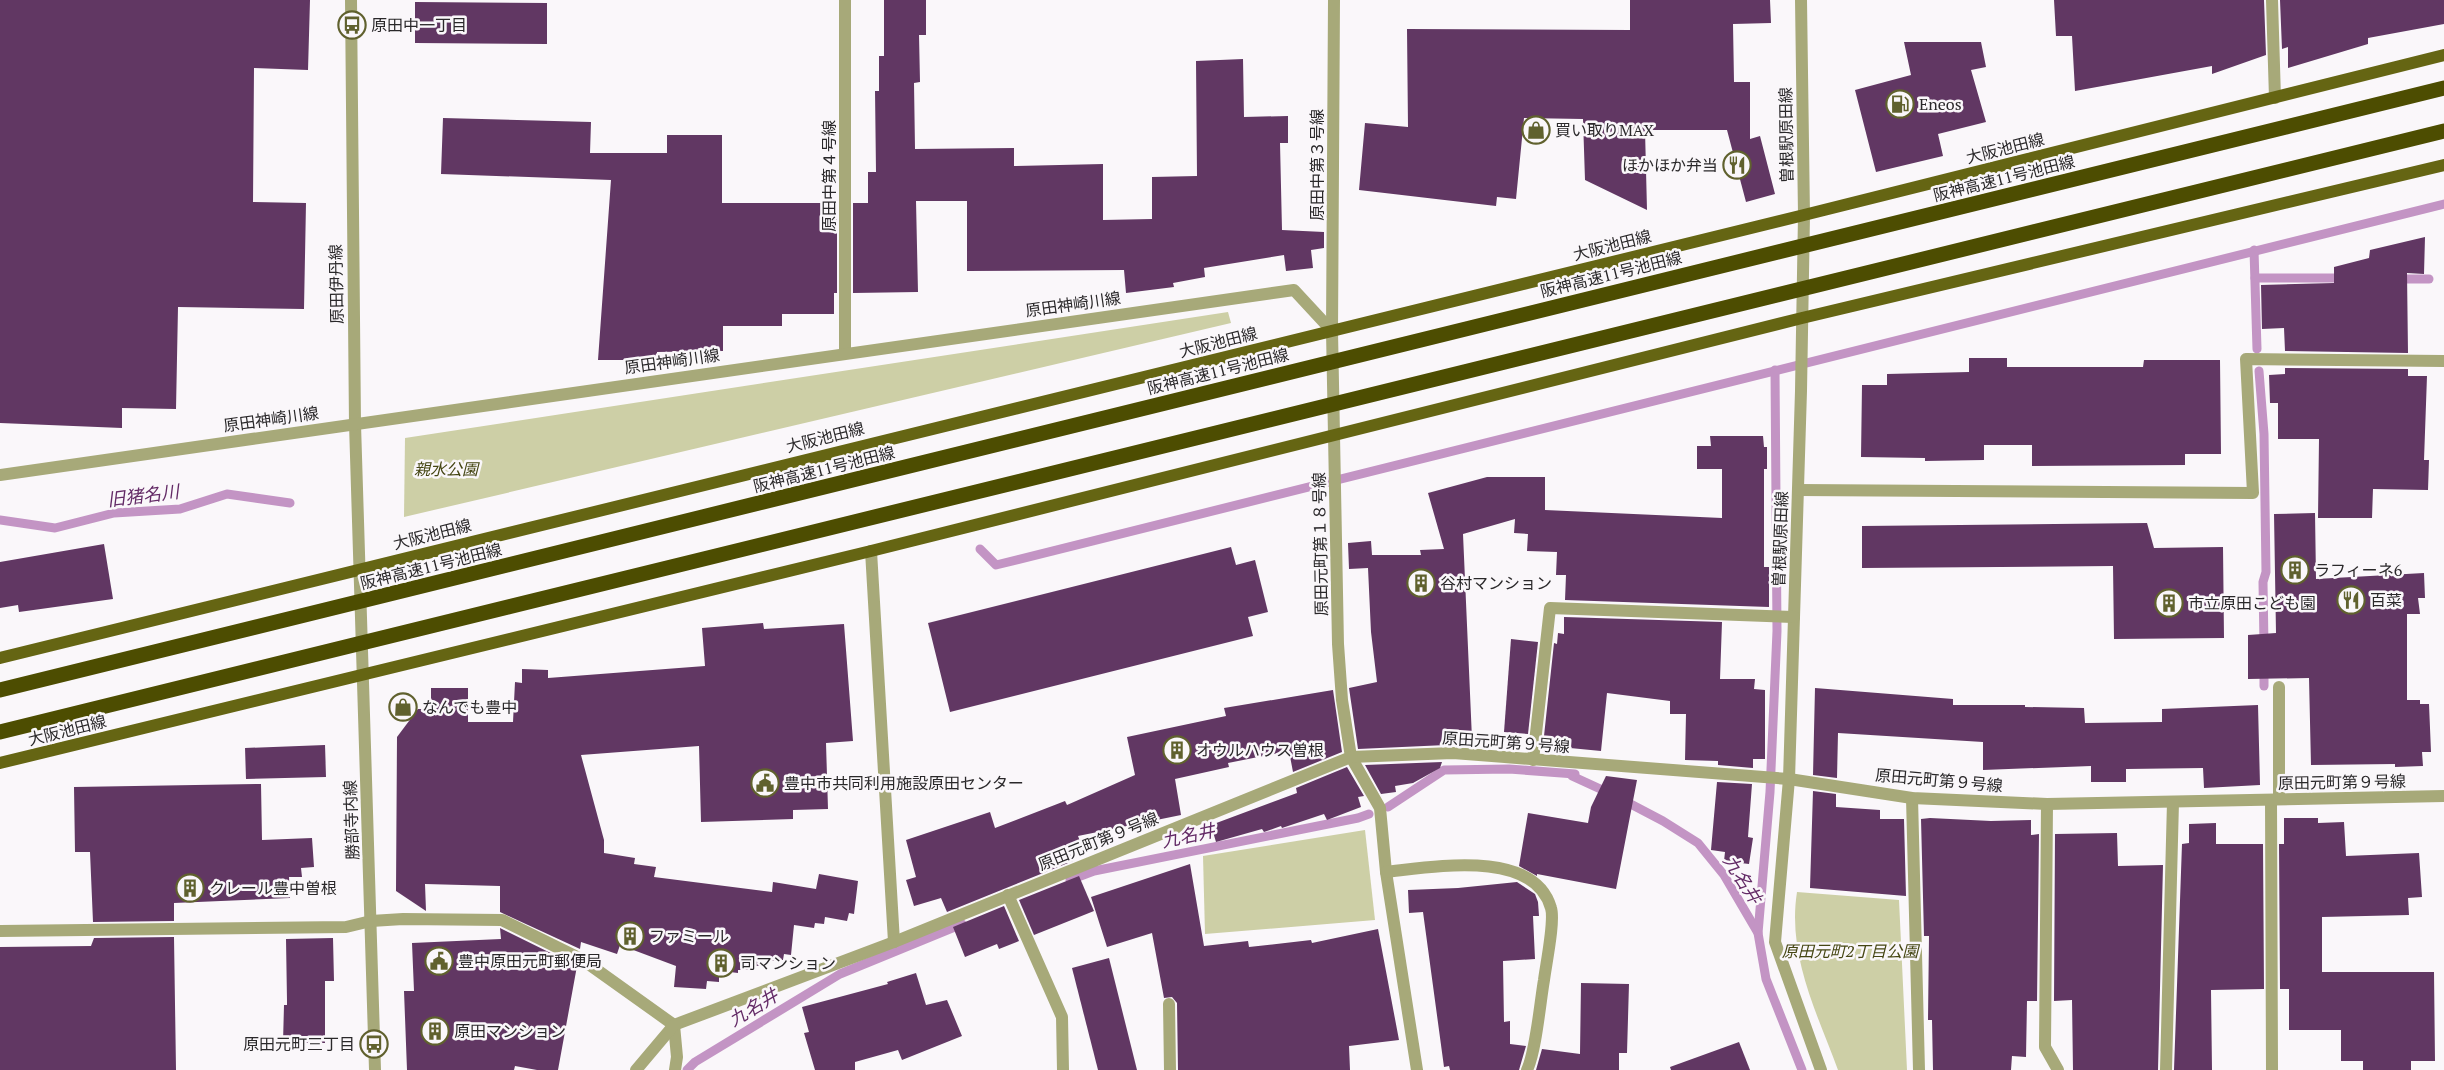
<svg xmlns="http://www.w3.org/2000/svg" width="2444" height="1070" font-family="'PT Serif','Noto Sans JP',serif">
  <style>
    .green { fill: #cdcfa6 }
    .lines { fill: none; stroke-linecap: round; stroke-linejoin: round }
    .stream { stroke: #c394c4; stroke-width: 9 }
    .building { fill: #613763 }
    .minor { stroke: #a7a979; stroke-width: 12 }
    .major { stroke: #656513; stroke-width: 12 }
    .highway-bridge { stroke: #4d4d01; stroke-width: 15 }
    .labels { text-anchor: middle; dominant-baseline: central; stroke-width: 5; stroke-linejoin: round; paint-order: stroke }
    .poi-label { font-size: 16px; fill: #2a282a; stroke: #faf7fa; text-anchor: start }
    .street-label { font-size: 16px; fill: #2a282a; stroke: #faf7fa }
    .park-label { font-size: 16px; font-style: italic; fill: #454613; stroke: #faf7fa }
    .water-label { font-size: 18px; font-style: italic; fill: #632a66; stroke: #faf7fa }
  </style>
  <rect width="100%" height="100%" fill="#faf7fa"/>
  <g class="green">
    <path d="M1228 312 1231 323 404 517 405 438Z"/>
    <path d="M1365 830 1375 920 1205 934 1203 856Z"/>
    <path d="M1797 892 1899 900 1907 1070H1838C1817 1013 1787 955 1797 892Z"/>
  </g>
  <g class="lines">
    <g class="stream">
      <path d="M2254 250 2257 349"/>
      <path d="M2255 278H2346"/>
      <path d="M2397 279H2429"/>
      <path d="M2259 371 2264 434 2266 572 2263 582 2264 646"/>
      <path d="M0 520 55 528 114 513 180 509 227 494 290 503"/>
      <path d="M980 549 996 565 2444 204"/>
      <path d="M2264 669V686"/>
      <path d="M1572 776 1609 793"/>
      <path d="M1623 800 1663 821 1698 843 1724 875 1758 933 1766 979 1802 1070"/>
      <path d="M1388 807 1444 770 1509 769 1575 774"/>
      <path d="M1070 880 1094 871 1358 818 1369 814"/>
      <path d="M1758 933 1770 792 1777 631 1775 370"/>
      <path d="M687 1070 695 1062 840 974 962 924"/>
    </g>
  </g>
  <g class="building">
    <path d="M0 0H310L308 70 254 68 253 202 306 203 304 309 178 307 176 409 122 408V428L0 423Z"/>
    <path d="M884 0H926V35H919L920 82 914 83 915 149 1014 148V166L1103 164V220L1152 219V177L1197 176 1196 61 1243 59 1244 117 1288 116V143H1280L1282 230 1324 232V248L1311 250 1313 268 1286 271 1284 255 1204 268 1205 277 1173 283 1174 287 1126 293 1124 270 967 271V201H916L918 292 853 293V203H868V172H876L875 91H879V56H884Z"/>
    <path d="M1630 0H1770L1771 23 1733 24 1734 82H1750V139L1760 136 1775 194 1746 202 1727 130H1645L1647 210 1585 180 1583 119 1524 118 1516 199 1497 197 1496 206 1359 190 1365 123 1408 127 1407 29 1630 30Z"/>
    <path d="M2054 0H2264L2266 55 2212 74V66L2075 91 2072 36H2056Z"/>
    <path d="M2280 0H2444V24L2368 38V44L2288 68V47L2282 49Z"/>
    <path d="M415 2 547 3V44L415 43Z"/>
    <path d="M1904 42H1981L1986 67 1971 70 1986 122 1938 134 1943 156 1876 172 1855 90 1911 75Z"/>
    <path d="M443 118 591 122 590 153H667V135H722V203H837V293H834V314H782V326H723V351L657 352V360H598L611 180 441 174Z"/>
    <path d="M2425 237 2424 274 2407 273 2408 353 2285 351 2284 328 2262 329 2261 285 2334 283V267L2369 258 2370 250Z"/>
    <path d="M1969 358H2007V367H2143L2144 360H2220L2221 454H2185V465L2032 466V445H1984V460L1925 461V458L1861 457 1862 385H1887V374L1969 372Z"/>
    <path d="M2285 368 2408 369V376H2427L2424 460H2429L2428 490 2373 489 2372 518H2318L2319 439H2278V403H2270L2269 375 2285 374Z"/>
    <path d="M1710 436H1763L1764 447H1767V469H1764V567H1769V607L1565 600 1566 575H1556L1557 552 1527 551 1528 534 1514 533 1515 519 1463 534 1472 739 1446 742V745L1358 749 1349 688 1377 682 1371 632 1368 568 1349 569 1348 543 1371 541 1372 555H1421L1420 550 1444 549 1428 493 1487 477H1545V510L1722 518V469H1697V446H1711Z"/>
    <path d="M2315 513 2316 579 2424 573 2425 598H2418L2420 614H2407V700H2420V704H2429L2431 752H2422L2423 766 2395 767V764L2311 765 2309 678 2248 679V635L2276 633 2274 514Z"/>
    <path d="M2147 523 2154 548 2223 547 2224 638 2114 639 2113 566 1862 568V526Z"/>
    <path d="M104 544 113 599 19 612 18 605 0 608V562Z"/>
    <path d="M1231 547 1236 565 1255 560 1268 612 1248 617 1253 636 950 712 928 623Z"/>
    <path d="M1564 617 1722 622 1720 679H1755L1754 689 1765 690V759H1753V768L1718 765V761L1685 760 1686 714H1670V701L1607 693 1601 751 1570 748 1571 740 1544 736 1554 643 1557 644 1558 633 1564 634Z"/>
    <path d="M763 623 764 629 844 624 853 741 826 743 828 809 793 810V819L701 822 699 746 581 755 604 840V853L635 858 634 864 656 867 654 877 772 892 773 882 816 889 819 874 858 881 854 914 849 913 847 921 825 917 824 924 815 923 814 928 794 925 791 955 784 954 783 960 765 961V965L748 967V970H738V973L730 972 729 975 719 974V982L707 981 706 989 674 987 676 966 620 945 617 954 581 942 580 949 500 912V886L425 884 426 911 396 891 397 737 418 709H431V688H468V722H513L515 682 522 683V669L548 670V678L705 666 702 628Z"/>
    <path d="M1511 639 1538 642 1528 734 1504 732Z"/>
    <path d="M1815 688 1953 699V705H2025V707L2084 708 2085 723 2162 722V709L2258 705 2260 785 2204 788 2203 768 2126 769V782H2091V766L1983 770V742L1838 733 1837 778 1813 775Z"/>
    <path d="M1333 690 1342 752 1293 772 1289 751 1228 763 1229 767 1175 779 1181 815 1078 836 1083 849 1070 854 1073 861 947 912 941 898 914 906 906 880 916 877 906 840 990 812 995 828 1065 801 1067 805 1135 775 1127 737 1226 716 1224 708Z"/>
    <path d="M325 745 326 777 246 779 245 748Z"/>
    <path d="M1442 762 1440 768 1413 783 1395 786 1396 792 1381 794 1365 765Z"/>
    <path d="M1347 767 1364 796 1358 797 1361 807 1327 820 1324 814 1282 828 1281 826 1264 832 1262 829 1216 842 1211 825 1297 793 1296 788Z"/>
    <path d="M1606 776 1637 780 1616 889 1537 874V876L1519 866 1528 813 1588 823 1591 807Z"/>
    <path d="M1717 782 1752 784 1748 837 1753 838 1749 864 1724 861 1725 852 1711 850Z"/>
    <path d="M261 784 262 840 312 838 314 867 301 868 302 877H289L290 898 174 903V921L93 922 90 852H75L74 787Z"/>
    <path d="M1813 791 1836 794V807L1880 810V819H1904L1906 896 1810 888Z"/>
    <path d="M1930 818 1991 821 2031 820V835L2039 834 2037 1001H2027L2026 1057 2012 1056 2011 1070H1933L1932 1020H1928L1929 936H1924L1921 819Z"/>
    <path d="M2284 818H2318V823L2344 822 2346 856 2419 853 2422 897 2408 898 2409 915 2322 917V972H2434L2435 1061H2411V1070H2363V1061H2341V1030H2289V989H2280L2279 844H2284Z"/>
    <path d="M2216 823V844H2263L2264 989 2211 990 2212 1070H2174L2182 844 2189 843V824Z"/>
    <path d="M2117 833 2118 866 2163 865 2158 1070H2073L2072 1000 2054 1001 2055 834Z"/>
    <path d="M1190 864 1204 946 1248 941 1249 947 1311 940 1312 943 1378 929 1399 1040 1349 1046 1350 1070H1178L1177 1003 1172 997 1164 998 1152 933 1107 947 1091 897Z"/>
    <path d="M1079 876 1094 911 1034 935 1019 900Z"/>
    <path d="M1517 882 1535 894 1538 902 1539 916H1533L1535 959 1503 961 1504 1022 1510 1021V1044L1526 1046 1519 1070H1450L1449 1066 1444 1067 1423 912 1409 913 1408 890 1458 888Z"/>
    <path d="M1004 906 1019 941 999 949 997 944 965 957 953 927Z"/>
    <path d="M500 928 577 966 558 1070H537L515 1066 514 1070H407L404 991H414L412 943 501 939Z"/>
    <path d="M174 937 176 1070H0V947L91 946 94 938Z"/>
    <path d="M333 938 334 981H325V1043H283L284 1005H287V1001L286 939Z"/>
    <path d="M1109 958 1137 1070H1098L1072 968Z"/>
    <path d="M916 973 926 1005 947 1000 962 1036 902 1060 898 1050 855 1062V1070H815L804 1033 809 1032 802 1007 888 984 887 982Z"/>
    <path d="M1581 983 1629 984 1627 1053H1619V1070H1536L1542 1049 1580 1054Z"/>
    <path d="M1739 1042 1750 1070H1671L1670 1067Z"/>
  </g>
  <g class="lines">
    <g class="minor">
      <path d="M351 0 355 424 375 1070"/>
      <path d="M1334 0 1332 331 1338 644 1342 700 1351 757 1380 808 1386 872 1417 1070"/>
      <path d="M1801 0 1804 215 1801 391 1789 779 1775 942 1821 1070"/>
      <path d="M2272 0 2275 98"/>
      <path d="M845 353V0"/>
      <path d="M0 475 1294 290 1332 331"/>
      <path d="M1798 490 2253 493 2246 359 2444 361"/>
      <path d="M871 551 894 942"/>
      <path d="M1533 760 1550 608 1794 617"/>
      <path d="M1912 798 1919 1070"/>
      <path d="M2279 799V687"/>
      <path d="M2271 800 2272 1070"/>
      <path d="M2047 804 2045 1047 2058 1070"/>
      <path d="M1386 872C1432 867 1534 848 1551 908 1555 921 1546 964 1544 980 1540 1003 1536 1051 1527 1070"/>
      <path d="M1008 895 1062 1017 1063 1070"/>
      <path d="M0 931 346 927 371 921 403 919 502 920 583 960 674 1025 677 1057 675 1070"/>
      <path d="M1169 1004 1170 1070"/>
      <path d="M636 1070 674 1025 894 942 1351 757 1453 753 1789 779 1912 798 2047 804 2444 796"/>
      <path d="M2166 1070 2173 802"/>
    </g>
    <g class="major">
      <path d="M0 658 1804 215 2444 55"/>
      <path d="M0 763 871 551 1802 318 2444 165"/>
    </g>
    <g class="highway-bridge">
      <path d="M0 690 2444 88"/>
      <path d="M0 732 2444 131"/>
    </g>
  </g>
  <defs>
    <g id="bus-ring" transform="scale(1.4375)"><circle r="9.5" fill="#faf7fa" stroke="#60612e" stroke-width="1.5"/><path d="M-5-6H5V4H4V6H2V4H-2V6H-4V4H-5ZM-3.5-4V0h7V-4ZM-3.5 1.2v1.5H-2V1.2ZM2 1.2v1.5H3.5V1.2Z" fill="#60612e"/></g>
    <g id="fuel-ring" transform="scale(1.4375)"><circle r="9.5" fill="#faf7fa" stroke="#60612e" stroke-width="1.5"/><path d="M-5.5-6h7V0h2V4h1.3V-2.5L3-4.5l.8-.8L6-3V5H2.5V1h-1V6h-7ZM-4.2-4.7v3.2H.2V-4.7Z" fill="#60612e"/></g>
    <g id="shop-ring" transform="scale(1.4375)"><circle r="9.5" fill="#faf7fa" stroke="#60612e" stroke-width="1.5"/><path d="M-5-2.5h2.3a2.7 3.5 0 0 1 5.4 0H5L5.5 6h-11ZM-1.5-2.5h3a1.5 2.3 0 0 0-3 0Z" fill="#60612e"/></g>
    <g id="restaurant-ring" transform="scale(1.4375)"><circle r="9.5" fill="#faf7fa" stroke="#60612e" stroke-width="1.5"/><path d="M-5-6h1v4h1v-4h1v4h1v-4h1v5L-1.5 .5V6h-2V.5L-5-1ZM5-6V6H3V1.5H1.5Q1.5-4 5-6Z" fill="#60612e"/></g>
    <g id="building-ring" transform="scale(1.4375)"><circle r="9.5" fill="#faf7fa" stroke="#60612e" stroke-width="1.5"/><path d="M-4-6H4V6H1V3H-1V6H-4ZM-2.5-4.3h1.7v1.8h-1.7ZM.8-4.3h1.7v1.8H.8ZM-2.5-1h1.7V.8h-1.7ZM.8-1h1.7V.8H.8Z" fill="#60612e"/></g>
    <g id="civic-ring" transform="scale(1.4375)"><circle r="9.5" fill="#faf7fa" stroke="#60612e" stroke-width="1.5"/><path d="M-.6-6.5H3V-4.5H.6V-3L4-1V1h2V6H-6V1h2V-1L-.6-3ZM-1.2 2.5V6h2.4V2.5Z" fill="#60612e"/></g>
  </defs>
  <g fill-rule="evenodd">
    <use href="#bus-ring" x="352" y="25"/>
    <use href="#fuel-ring" x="1900" y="104"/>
    <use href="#shop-ring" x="1536" y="130"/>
    <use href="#restaurant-ring" x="1737" y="165"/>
    <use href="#building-ring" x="2295" y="570"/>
    <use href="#building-ring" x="1421" y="583"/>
    <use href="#restaurant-ring" x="2351" y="600"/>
    <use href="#building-ring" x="2169" y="603"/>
    <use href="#shop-ring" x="403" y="707"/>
    <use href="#building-ring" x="1177" y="750"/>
    <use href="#civic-ring" x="765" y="783"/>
    <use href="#building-ring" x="190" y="888"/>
    <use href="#building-ring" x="630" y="936"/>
    <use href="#civic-ring" x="439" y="961"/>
    <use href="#building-ring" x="721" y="963"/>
    <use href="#building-ring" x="435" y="1031"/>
    <use href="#bus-ring" x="374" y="1044"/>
  </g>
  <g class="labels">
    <g class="poi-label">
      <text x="371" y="25">原田中一丁目</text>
      <text x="1919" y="104">Eneos</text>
      <text x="1555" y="130">買い取りMAX</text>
      <text x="1718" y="165" text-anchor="end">ほかほか弁当</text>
      <text x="2314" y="570">ラフィーネ6</text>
      <text x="1440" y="583">谷村マンション</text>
      <text x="2370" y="600">百菜</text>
      <text x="2188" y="603">市立原田こども園</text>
      <text x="422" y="707">なんでも豊中</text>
      <text x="1196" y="750">オウルハウス曽根</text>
      <text x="784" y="783">豊中市共同利用施設原田センター</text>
      <text x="209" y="888">クレール豊中曽根</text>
      <text x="649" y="936">ファミール</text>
      <text x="458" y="961">豊中原田元町郵便局</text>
      <text x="740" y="963">司マンション</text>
      <text x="454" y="1031">原田マンション</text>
      <text x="355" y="1044" text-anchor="end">原田元町三丁目</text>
    </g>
    <g class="street-label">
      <text transform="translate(1786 135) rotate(-91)">曽根駅原田線</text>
      <text transform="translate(2005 148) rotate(-14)">大阪池田線</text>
      <text transform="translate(1317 165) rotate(-90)">原田中第３号線</text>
      <text transform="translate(829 176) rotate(-90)">原田中第４号線</text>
      <text transform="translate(2004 178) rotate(-14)">阪神高速11号池田線</text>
      <text transform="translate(1612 245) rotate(-14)">大阪池田線</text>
      <text transform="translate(1611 274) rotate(-14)">阪神高速11号池田線</text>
      <text transform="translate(336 284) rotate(-91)">原田伊丹線</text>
      <text transform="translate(1073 304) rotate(-8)">原田神崎川線</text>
      <text transform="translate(1218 342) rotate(-14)">大阪池田線</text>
      <text transform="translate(672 361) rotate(-8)">原田神崎川線</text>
      <text transform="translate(1218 371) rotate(-14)">阪神高速11号池田線</text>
      <text transform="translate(271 419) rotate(-8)">原田神崎川線</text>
      <text transform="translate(825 437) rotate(-14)">大阪池田線</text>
      <text transform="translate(824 469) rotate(-14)">阪神高速11号池田線</text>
      <text transform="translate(432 534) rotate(-14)">大阪池田線</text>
      <text transform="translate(1780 539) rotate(-88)">曽根駅原田線</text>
      <text transform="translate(1320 544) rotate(-91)">原田元町第１８号線</text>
      <text transform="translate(431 566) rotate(-14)">阪神高速11号池田線</text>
      <text transform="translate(67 730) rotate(-14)">大阪池田線</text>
      <text transform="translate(1506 742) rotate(4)">原田元町第９号線</text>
      <text transform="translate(1939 780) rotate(5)">原田元町第９号線</text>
      <text transform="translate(2342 782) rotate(-1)">原田元町第９号線</text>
      <text transform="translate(351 820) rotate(-92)">勝部寺内線</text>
      <text transform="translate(1098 841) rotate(-22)">原田元町第９号線</text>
    </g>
    <g class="park-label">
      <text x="446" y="469">親水公園</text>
      <text x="1850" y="951">原田元町2丁目公園</text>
    </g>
    <g class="water-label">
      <text transform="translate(143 495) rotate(-7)">旧猪名川</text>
      <text transform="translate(1188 835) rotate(-12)">九名井</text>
      <text transform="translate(1743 879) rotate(57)">九名井</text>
      <text transform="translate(753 1007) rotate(-31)">九名井</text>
    </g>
  </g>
</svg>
